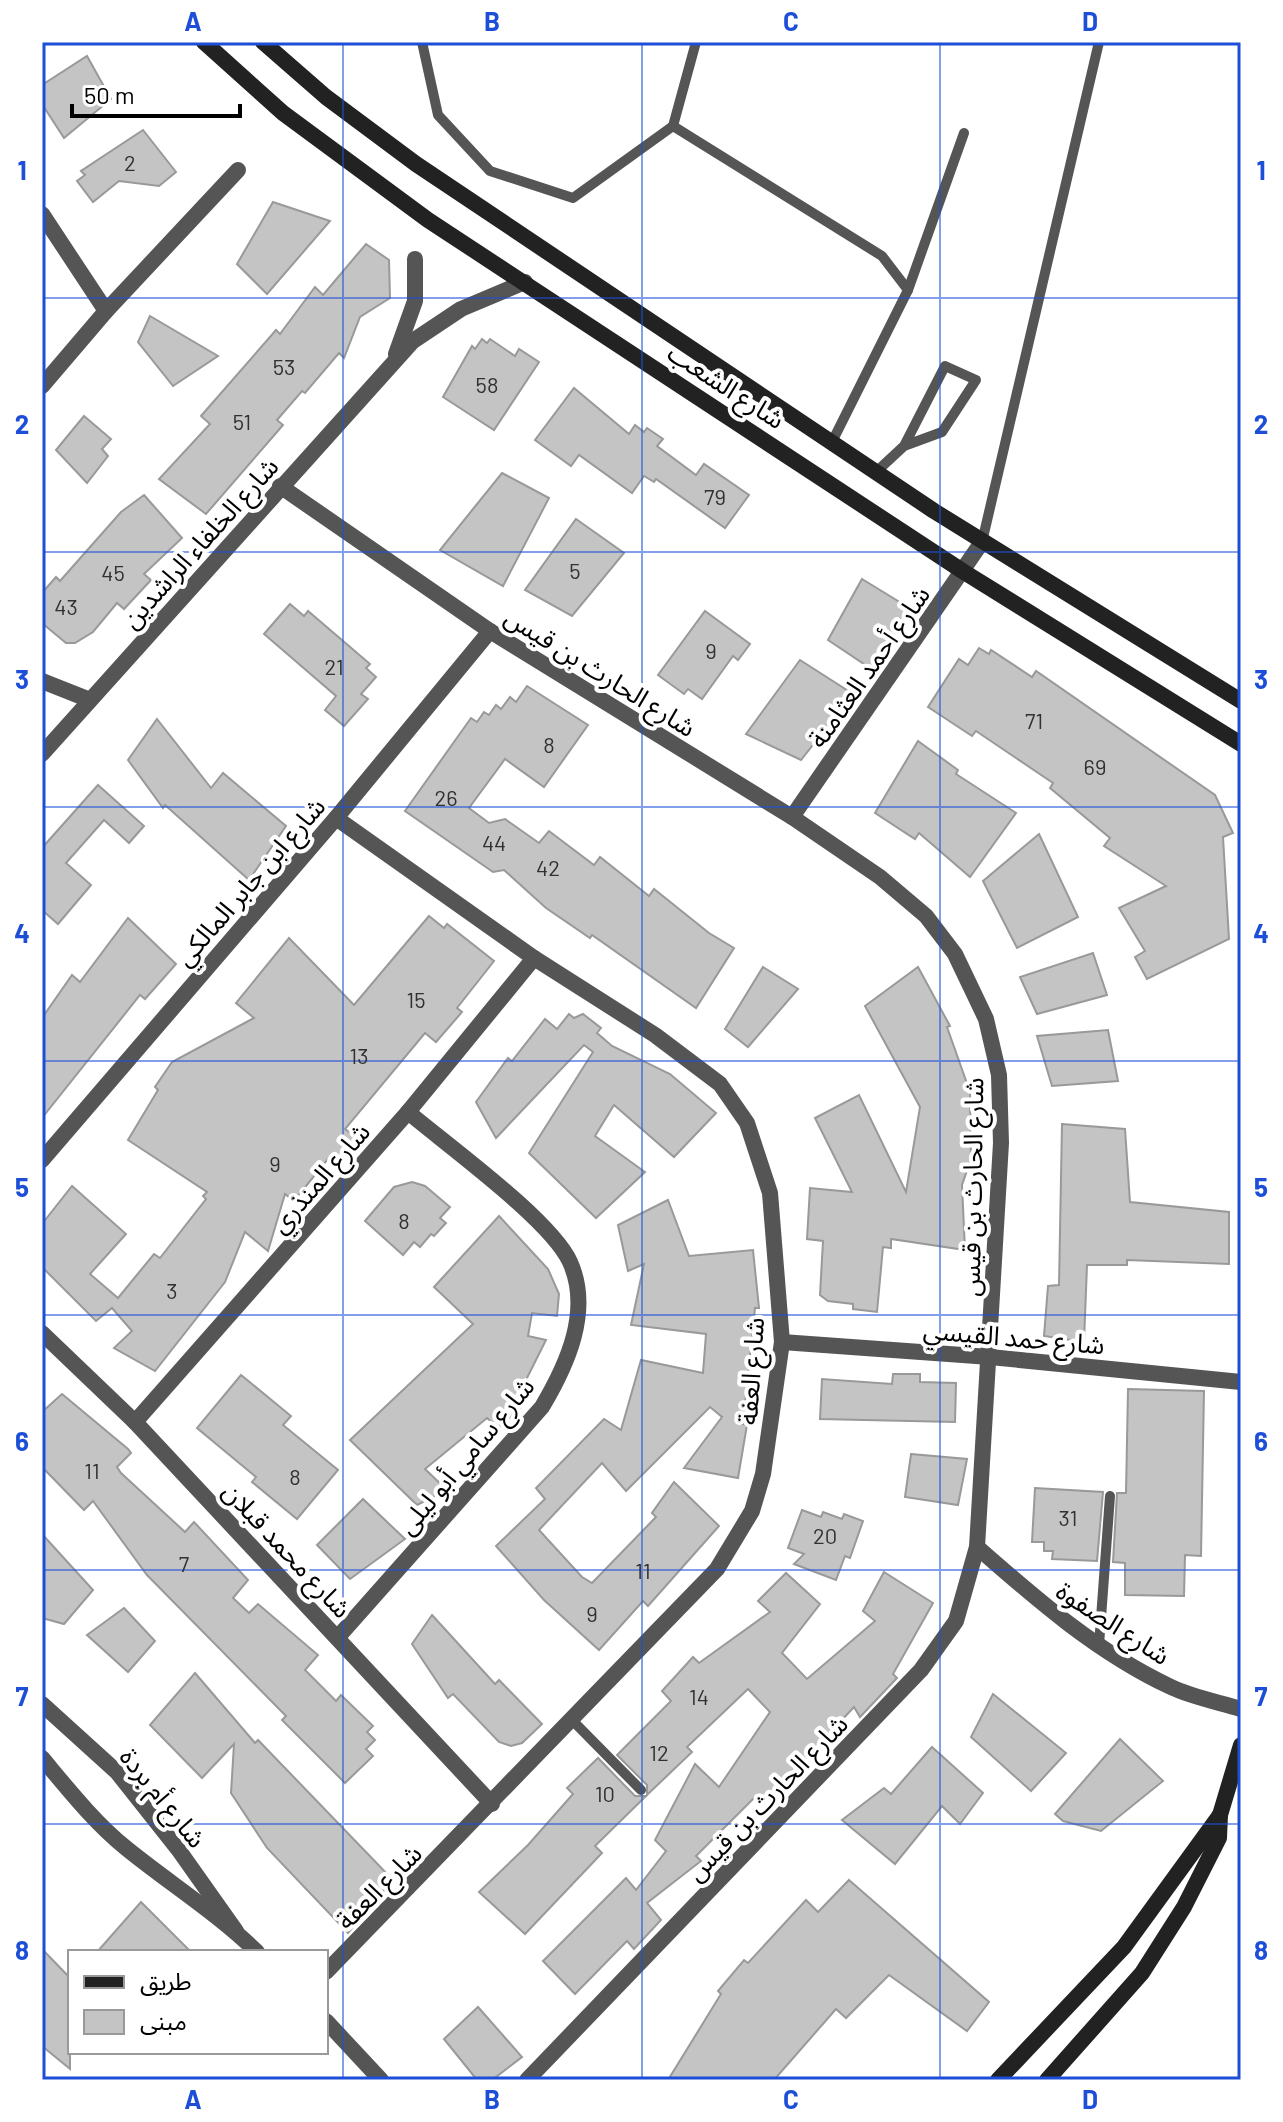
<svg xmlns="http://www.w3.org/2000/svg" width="1283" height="2122" font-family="Barlow,'Noto Sans Arabic',sans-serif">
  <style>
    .building { fill: #c4c4c4; stroke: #999; stroke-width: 2 }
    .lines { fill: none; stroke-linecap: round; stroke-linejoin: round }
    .lane { stroke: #555; stroke-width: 10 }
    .street { stroke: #555; stroke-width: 16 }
    .secondary { stroke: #222; stroke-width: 16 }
    .grid { fill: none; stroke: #1d4ed8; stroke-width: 2; stroke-opacity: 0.55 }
    .labels { text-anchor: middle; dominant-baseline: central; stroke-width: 8; stroke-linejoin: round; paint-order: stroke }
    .number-label { font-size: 22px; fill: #313131 }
    .street-label { font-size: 26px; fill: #000; stroke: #fff }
    .neatline { fill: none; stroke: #1d4ed8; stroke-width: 3 }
    .grid-label { font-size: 26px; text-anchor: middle; font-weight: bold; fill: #1d4ed8 }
  </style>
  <rect width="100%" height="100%" fill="#fff"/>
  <g class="building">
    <path d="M87 56 111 99 64 138 42 104V85Z"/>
    <path d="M143 130 176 172 159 186 119 181 93 202 77 181 85 175 81 171Z"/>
    <path d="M273 202 330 221 267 294 237 264Z"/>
    <path d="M366 244 389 260 390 298 360 317 344 358 339 353 305 393 302 391 277 420 283 425 206 514 159 479 210 424 201 416 276 330 280 334 315 287 323 295Z"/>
    <path d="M150 316 218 356 173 386 138 342Z"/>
    <path d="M482 339 487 343 490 339 515 356 519 349 539 362 494 430 443 397 472 346 475 349Z"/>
    <path d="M574 388 629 434 635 425 644 432 647 428 663 439 657 446 696 475 704 464 749 495 725 528 656 479 654 482 644 476 632 493 579 455 571 466 535 440Z"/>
    <path d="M84 416 111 439 102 449 108 456 87 483 56 450Z"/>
    <path d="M502 473 549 498 503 586 440 550Z"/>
    <path d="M144 495 182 538 144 574 151 580 124 609 117 603 93 632 75 643H66L42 623V593L56 577 60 581 121 512Z"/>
    <path d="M576 519 624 553 572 616 525 590Z"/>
    <path d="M862 579 911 609 870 668 828 640Z"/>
    <path d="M290 604 304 616 308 611 370 664 366 668 376 677 361 694 368 699 344 726 325 710 336 696 264 634Z"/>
    <path d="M705 611 750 644 738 660 733 656 702 699 688 689 684 694 658 675Z"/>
    <path d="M979 648 989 654 991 650 1032 677 1036 671 1215 795 1233 833 1223 837 1229 939 1147 979 1135 957 1145 951 1119 908 1166 886 1104 846 1110 838 1050 788 1053 783 976 731 972 736 928 707 959 659 968 665Z"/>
    <path d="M800 660 853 694 801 760 746 734Z"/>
    <path d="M527 686 588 725 544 787 505 759 469 808 489 823 505 819 539 843 549 831 594 865 600 857 649 896 654 889 709 933 734 948 696 1008 592 935 590 938 546 908 504 870 493 872 405 811 471 718 477 722 484 712 489 715 496 705 501 709 510 697 516 702Z"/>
    <path d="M157 719 211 788 223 773 286 826 249 880 165 805 163 808 128 760Z"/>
    <path d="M918 741 958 770 956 774 1016 813 970 877 919 833 915 839 875 813Z"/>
    <path d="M98 785 144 826 129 843 104 820 66 863 91 885 58 924 42 910V848Z"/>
    <path d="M1039 834 1078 917 1017 948 983 881Z"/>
    <path d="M429 916 444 928 447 924 494 961 457 1008 462 1012 436 1042 425 1033 345 1129 355 1136 337 1159 331 1155 294 1201 285 1194 268 1251 245 1232 225 1282 155 1371 114 1348 132 1331 112 1308 96 1321 42 1267V1224L72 1186 126 1234 90 1274 118 1298 154 1254 160 1258 206 1199 203 1196 207 1192 128 1140 158 1090 155 1087 172 1062 254 1018 236 1003 289 938 354 1005Z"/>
    <path d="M128 918 176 964 145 999 140 995 42 1118V1018L72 975 80 982Z"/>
    <path d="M1093 953 1107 995 1037 1014 1020 977Z"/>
    <path d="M763 967 798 989 748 1047 725 1029Z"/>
    <path d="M918 967 950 1026 947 1027 970 1092 971 1159 962 1185 965 1250 891 1239V1248L883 1247 877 1312 853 1309V1304L828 1301 820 1295 823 1241 807 1239 810 1188 852 1192 815 1118 859 1095 906 1192 920 1107 865 1006Z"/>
    <path d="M569 1014 574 1018 583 1014 601 1028 597 1033 612 1046 670 1074 716 1113 674 1157 614 1105 595 1136 645 1172 596 1218 529 1153 593 1052 584 1045 496 1138 476 1102 508 1058 512 1061 545 1019 557 1029Z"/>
    <path d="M1108 1030 1118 1081 1052 1086 1037 1036Z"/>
    <path d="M1062 1124 1125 1129 1130 1202 1229 1212V1264L1127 1260V1265H1087L1084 1342 1044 1336 1048 1286 1059 1285Z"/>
    <path d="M412 1182 425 1186 450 1207 440 1218 446 1223 434 1236 431 1234 420 1247 414 1242 403 1255 365 1221 394 1187Z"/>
    <path d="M668 1200 689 1256 753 1250 759 1308H755L743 1424 747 1425 738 1478 684 1468 722 1417 710 1407 626 1491 602 1463 539 1530 582 1577 592 1583 656 1517 652 1513 674 1482 719 1526 648 1606 643 1601 599 1650 544 1600 496 1546 545 1499 536 1488 604 1419 621 1430 641 1360 703 1373 706 1334 631 1325 644 1264 628 1271 618 1225Z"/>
    <path d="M499 1216 548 1269 559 1294 557 1316 532 1313 528 1336 546 1340 517 1398 524 1405 498 1428 487 1418 425 1469 447 1490 417 1505 350 1440 473 1324 434 1287Z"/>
    <path d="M893 1374H920V1382L956 1383 955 1422 820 1419 822 1379 892 1384Z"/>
    <path d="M241 1375 291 1416 283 1425 338 1470 297 1519 252 1482 256 1477 197 1428Z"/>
    <path d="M1128 1389 1204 1391 1201 1556 1185 1555 1184 1596 1125 1595V1563L1113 1562 1117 1493H1126Z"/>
    <path d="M62 1394 128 1449 131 1453 117 1467 121 1473 185 1532 194 1522 248 1580 233 1598 249 1613 258 1604 318 1655 305 1670 336 1701 341 1695 373 1726 367 1732 375 1740 366 1749 373 1756 345 1783 282 1720 286 1716 147 1575 93 1501 84 1510 42 1467V1412Z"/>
    <path d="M911 1454 967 1459 958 1505 905 1497Z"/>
    <path d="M1035 1488 1103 1492 1097 1561 1052 1559 1053 1551H1044V1542H1032Z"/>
    <path d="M363 1499 405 1539 350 1579 317 1545Z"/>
    <path d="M802 1510 821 1517 823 1512 842 1519 844 1514 863 1521 850 1558 845 1556 836 1580 794 1564 804 1554 788 1548Z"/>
    <path d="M42 1534 93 1590 64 1624 42 1618Z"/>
    <path d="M884 1572 933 1603 893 1674 897 1678 860 1717 854 1707 801 1764 805 1767 763 1800 758 1794 696 1856 701 1861 647 1903 661 1920 634 1949 627 1941 575 1994 543 1961 626 1878 636 1890 666 1851 655 1840 695 1764 719 1787 770 1712 748 1689 687 1747 692 1752 647 1795V1785L617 1755 671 1701 662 1691 693 1657 699 1663 770 1612 758 1601 786 1573 820 1604 782 1653 807 1679 875 1621 863 1611Z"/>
    <path d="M124 1608 155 1641 128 1672 87 1635Z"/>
    <path d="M432 1615 495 1684 499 1680 542 1724 522 1743 511 1746 499 1742 453 1694 448 1698 412 1644Z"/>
    <path d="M195 1673 255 1743 258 1740 393 1880 348 1933 267 1848 231 1793 234 1744 202 1778 150 1725Z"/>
    <path d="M993 1694 1066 1753 1031 1791 971 1737Z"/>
    <path d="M1120 1739 1163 1781 1101 1831 1063 1821 1055 1814Z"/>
    <path d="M932 1747 983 1793 960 1824 942 1806 895 1864 842 1820 884 1788 891 1794Z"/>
    <path d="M598 1758 635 1796H646L595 1846 602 1853 525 1934 479 1892 528 1845 573 1794 567 1788Z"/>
    <path d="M849 1880 989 2002 967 2031 889 1975 846 2018 836 2009 774 2080H668L721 1994 718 1991 744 1960 748 1963 806 1900 818 1912Z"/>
    <path d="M141 1902 191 1952H97Z"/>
    <path d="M42 1949 70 1978V2069L42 2046Z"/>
    <path d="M478 2007 522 2057 492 2080H477L444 2039Z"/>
  </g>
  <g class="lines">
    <g class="lane">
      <path d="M422 42 438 115 490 171 573 198 673 126 696 42"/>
      <path d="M673 126 882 256 908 290 832 442"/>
      <path d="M908 290 964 133"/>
      <path d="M876 472 904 446 942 432 976 380 945 366 904 446"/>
      <path d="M982 542 1099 42"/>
      <path d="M1099 1645 1110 1496"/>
      <path d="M573 1721 641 1790"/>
    </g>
    <g class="street">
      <path d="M42 214 106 311"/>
      <path d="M396 354 415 301V259"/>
      <path d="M42 386 106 311 238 170"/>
      <path d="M280 486 490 631 792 817 880 877 926 916 955 954 986 1019 999 1075 1001 1143 977 1547 956 1621 921 1670 527 2080"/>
      <path d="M42 681 90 700"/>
      <path d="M42 754 413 341 461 309 525 282"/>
      <path d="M792 817 982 542"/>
      <path d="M42 1160 336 818 490 631"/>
      <path d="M42 1333 135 1422 492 1804"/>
      <path d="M782 1342 990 1357 1241 1382"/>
      <path d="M135 1422 408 1112 534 958"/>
      <path d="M977 1547C1036 1599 1098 1653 1171 1687 1192 1697 1218 1702 1241 1709"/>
      <path d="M338 1637 542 1407C567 1365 592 1311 570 1262 551 1220 447 1145 408 1112"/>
      <path d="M42 1704 117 1772 178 1849 236 1931"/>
      <path d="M42 1758C68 1789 94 1822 126 1848 169 1883 217 1913 257 1952"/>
      <path d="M326 1972 717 1569 752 1511 763 1474 782 1342 770 1193 747 1123 720 1084 655 1035 534 958 336 818"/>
      <path d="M326 2021 381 2080"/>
    </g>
    <g class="secondary">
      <path d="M204 42 283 113 428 220 964 572 1241 744"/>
      <path d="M263 42 326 97 416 164 934 511 1241 701"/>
      <path d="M998 2080 1124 1947 1220 1815"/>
      <path d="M1047 2080 1142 1973 1184 1907 1219 1838 1220 1815 1241 1745"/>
    </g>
  </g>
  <path class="grid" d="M343 42V2080M642 42V2080M940 42V2080M42 298H1241M42 552H1241M42 807H1241M42 1061H1241M42 1315H1241M42 1570H1241M42 1824H1241"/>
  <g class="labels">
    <g class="number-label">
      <text x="130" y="162">2</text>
      <text x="284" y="366">53</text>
      <text x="487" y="384">58</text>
      <text x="242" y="421">51</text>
      <text x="715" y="496">79</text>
      <text x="575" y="570">5</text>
      <text x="113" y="572">45</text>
      <text x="66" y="606">43</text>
      <text x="711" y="650">9</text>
      <text x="334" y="666">21</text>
      <text x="1034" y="720">71</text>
      <text x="549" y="744">8</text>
      <text x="1095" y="766">69</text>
      <text x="446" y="797">26</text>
      <text x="494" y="842">44</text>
      <text x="548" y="867">42</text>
      <text x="416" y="999">15</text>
      <text x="359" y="1055">13</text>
      <text x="275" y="1163">9</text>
      <text x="404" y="1220">8</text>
      <text x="172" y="1290">3</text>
      <text x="92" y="1470">11</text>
      <text x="295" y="1476">8</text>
      <text x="1068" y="1517">31</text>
      <text x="825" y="1535">20</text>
      <text x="184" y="1563">7</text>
      <text x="643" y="1570">11</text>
      <text x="592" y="1613">9</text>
      <text x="699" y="1696">14</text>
      <text x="659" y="1752">12</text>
      <text x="605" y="1793">10</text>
    </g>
    <g class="street-label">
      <text transform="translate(727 385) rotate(33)">شارع الشعب</text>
      <text transform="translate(199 542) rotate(-48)">شارع الخلفاء الراشدين</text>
      <text transform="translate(868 666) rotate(-55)">شارع أحمد العثامنة</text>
      <text transform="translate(601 671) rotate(32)">شارع الحارث بن قيس</text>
      <text transform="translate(249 881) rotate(-49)">شارع ابن جابر المالكي</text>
      <text transform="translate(319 1177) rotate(-49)">شارع المنذري</text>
      <text transform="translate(971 1187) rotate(-89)">شارع الحارث بن قيس</text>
      <text transform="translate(1014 1336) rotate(5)">شارع حمد القيسي</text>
      <text transform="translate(750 1371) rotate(-86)">شارع العفة</text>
      <text transform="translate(465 1455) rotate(-50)">شارع سامي أبو ليلى</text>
      <text transform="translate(288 1549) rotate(47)">شارع محمد قبلان</text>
      <text transform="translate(1114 1622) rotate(33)">شارع الصفوة</text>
      <text transform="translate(164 1797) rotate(51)">شارع أم بردة</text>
      <text transform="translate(766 1797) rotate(-46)">شارع الحارث بن قيس</text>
      <text transform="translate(378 1886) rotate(-45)">شارع العفة</text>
    </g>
  </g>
  <rect width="1283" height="2122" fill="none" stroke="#ffffff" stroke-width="88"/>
  <rect x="68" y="1950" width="260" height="104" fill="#ffffff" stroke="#999999" stroke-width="2"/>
  <rect x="84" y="1976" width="40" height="12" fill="#222222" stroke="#999999" stroke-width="2"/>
  <text x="140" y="1990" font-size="24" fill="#000000">طريق</text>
  <rect x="84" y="2010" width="40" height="24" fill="#c4c4c4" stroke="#999999" stroke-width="2"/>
  <text x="140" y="2030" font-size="24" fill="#000000">مبنى</text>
  <path d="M72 104v12h168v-12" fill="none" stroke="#000000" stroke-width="4"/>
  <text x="84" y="104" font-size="24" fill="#000000" stroke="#ffffff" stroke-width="6" paint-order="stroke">50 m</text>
  <rect x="44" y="44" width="1195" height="2034" class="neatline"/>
  <g class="grid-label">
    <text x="193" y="31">A</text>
    <text x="492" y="31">B</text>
    <text x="791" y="31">C</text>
    <text x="1090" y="31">D</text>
    <text x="22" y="180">1</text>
    <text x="1261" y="180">1</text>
    <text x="22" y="434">2</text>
    <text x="1261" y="434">2</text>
    <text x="22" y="689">3</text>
    <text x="1261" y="689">3</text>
    <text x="22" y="943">4</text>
    <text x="1261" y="943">4</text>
    <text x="22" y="1197">5</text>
    <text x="1261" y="1197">5</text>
    <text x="22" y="1451">6</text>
    <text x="1261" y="1451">6</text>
    <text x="22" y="1706">7</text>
    <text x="1261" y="1706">7</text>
    <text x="22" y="1960">8</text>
    <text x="1261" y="1960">8</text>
    <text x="193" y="2109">A</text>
    <text x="492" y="2109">B</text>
    <text x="791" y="2109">C</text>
    <text x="1090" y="2109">D</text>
  </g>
</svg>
